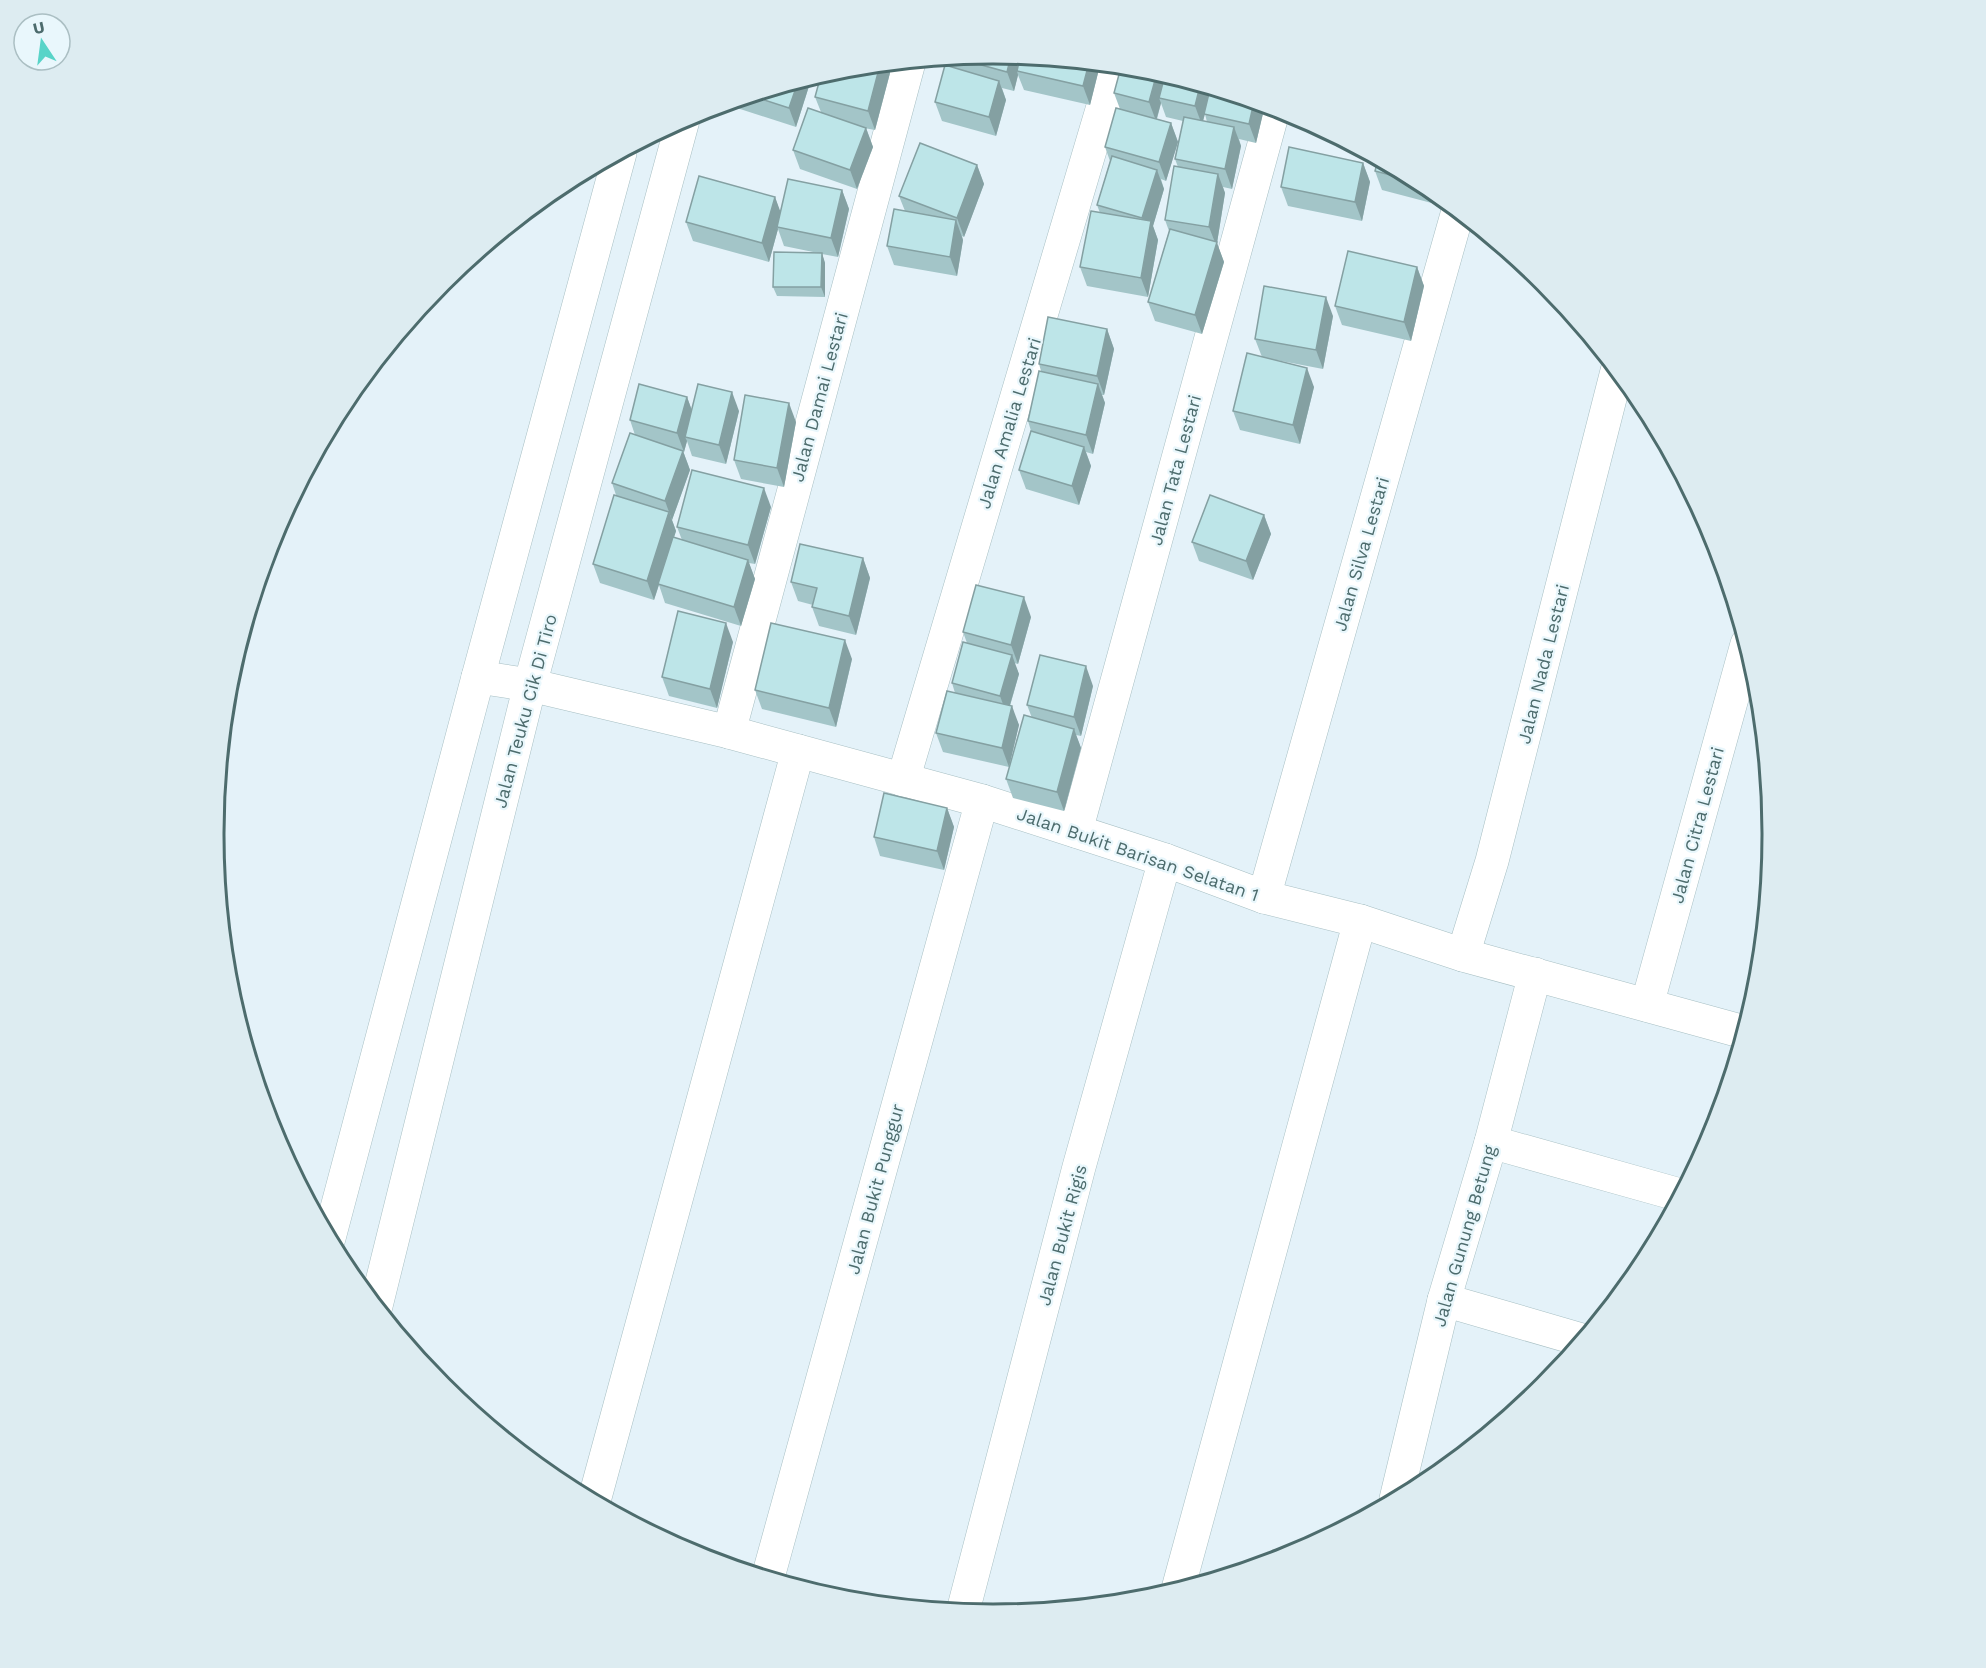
<svg xmlns="http://www.w3.org/2000/svg" width="1986" height="1668" font-family="'Work Sans',sans-serif">
  <style>
    .lines { fill: none; stroke-linecap: round; stroke-linejoin: round }
    .minor-casing { stroke: #a7bfc3; stroke-width: 34 }
    .minor { stroke: #fff; stroke-width: 33 }
    .wall { fill: #a3c5c8; fill-rule: evenodd }
    .shaded-wall { fill: #84a0a2 }
    .building { fill: #bde5e8; stroke: #84a0a2; stroke-width: 1.5 }
    .labels { text-anchor: middle; dominant-baseline: central; stroke-width: 4.5; stroke-linejoin: round; paint-order: stroke }
    .street-label { font-size: 18px; fill: #4d6c6d; stroke: #e9f7fc }
    .rim { fill: none; stroke: #4d6c6d; stroke-width: 3 }
  </style>
  <rect width="100%" height="100%" fill="#e4f2f9"/>
  <g class="lines">
    <g class="minor-casing">
      <g id="minor">
        <path d="M478 677 530 685 729 732 982 801 1165 860 1264 897 1360 921 1463 955 1744 1032"/>
        <path d="M729 732 909 62"/>
        <path d="M903 780 1115 66"/>
        <path d="M1076 831 1274 108"/>
        <path d="M1264 897 1458 211"/>
        <path d="M1463 955 1492 861 1617 371"/>
        <path d="M1647 1005 1747 644"/>
        <path d="M1491 1142 1680 1195"/>
        <path d="M329 1238 478 677 620 153"/>
        <path d="M1444 1300 1582 1340"/>
        <path d="M376 1306 530 685 683 120"/>
        <path d="M1396 1499 1444 1300 1491 1142 1535 974"/>
        <path d="M594 1501 798 751"/>
        <path d="M768 1577 982 801"/>
        <path d="M1178 1589 1360 921"/>
        <path d="M963 1611 1079 1167 1165 860"/>
      </g>
    </g>
    <use href="#minor" class="minor"/>
  </g>
  <g class="wall">
    <path d="M993 54 1100 65 1090 105 1024 90 1018 75 1014 91 1002 88 1006 100 996 136 942 121 935 102 951 67 948 58Z"/>
    <path d="M887 64 890 73 875 130 864 128H866L873 147 857 189 800 169 793 150 821 112 815 97 841 69Z"/>
    <path d="M809 79 810 83 796 127 737 108 735 101Z"/>
    <path d="M1114 93 1265 105 1256 143 1239 139 1241 146 1232 189 1223 187 1225 193 1217 243 1224 262 1202 334 1155 321 1148 302 1169 231 1165 220 1178 167 1175 159 1183 121 1166 117 1161 103 1157 119 1171 123 1178 142 1166 181 1161 179 1164 189 1153 226 1158 240 1148 297 1087 286 1080 267 1100 213 1097 205 1110 161 1105 147 1120 109ZM1205 114 1207 122 1203 121Z"/>
    <path d="M1334 136 1364 152 1337 145Z"/>
    <path d="M1378 160 1427 186 1444 200 1443 206 1382 190 1375 171Z"/>
    <path d="M1363 163 1370 182 1362 221 1288 206 1281 187Z"/>
    <path d="M977 165 984 184 964 237 962 236 963 240 957 276 894 265 887 246 905 211 899 196Z"/>
    <path d="M842 190 849 209 838 257 822 254 825 263V297L777 296 773 287 818 253 784 246 778 229 769 262 693 241 686 222 775 197 780 212Z"/>
    <path d="M1417 267 1424 286 1411 341 1342 325 1335 306Z"/>
    <path d="M1333 316 1323 369 1276 360 1314 387 1300 444 1240 430 1233 411 1262 357 1255 339Z"/>
    <path d="M1107 329 1114 349 1104 395H1102L1105 403 1093 454 1086 452 1091 466 1079 505 1026 489 1019 470 1031 431 1028 421 1041 371 1039 364Z"/>
    <path d="M687 397 692 411H739L726 464 692 456 687 441 684 452 683 451 690 470 672 520 676 531 674 537 682 540 677 527 771 507 755 564 749 563 755 579 741 626 665 603 659 585 654 600 600 583 593 564 616 495 612 483 635 435 630 420Z"/>
    <path d="M796 422 784 487 741 479 734 460Z"/>
    <path d="M1264 515 1271 534 1253 580 1199 561 1192 542Z"/>
    <path d="M863 558 870 578 856 635 819 626 812 607 813 605 798 601 791 582Z"/>
    <path d="M1031 617 1018 664 1014 663 1019 674 1010 706 1019 725 1009 767 943 752 936 733 955 693 952 683 967 643 963 632Z"/>
    <path d="M733 642 717 708 669 696 662 677Z"/>
    <path d="M852 659 836 727 762 709 755 690Z"/>
    <path d="M1093 686 1081 736 1076 735 1081 748 1064 811 1013 798 1006 779 1032 718 1027 705Z"/>
    <path d="M947 808 954 827 944 870 880 856 874 837Z"/>
  </g>
  <g class="shaded-wall">
    <path d="M1011 56 1023 57 1017 71 1018 75 1014 91 1007 72Z"/>
    <path d="M1089 63 1100 65 1090 105 1083 86Z"/>
    <path d="M887 64 890 73 875 130 868 111 880 65Z"/>
    <path d="M1157 73 1168 76 1159 98 1161 103 1156 121 1149 102Z"/>
    <path d="M809 79 810 83 796 127 789 108 798 82Z"/>
    <path d="M999 81 1006 100 996 136 989 117Z"/>
    <path d="M1200 86 1211 89 1202 125 1195 106Z"/>
    <path d="M1254 102 1265 105 1256 143 1249 124Z"/>
    <path d="M1171 123 1178 142 1166 181 1159 162Z"/>
    <path d="M1234 127 1241 146 1232 189 1225 169Z"/>
    <path d="M866 128 873 147 857 189 850 170Z"/>
    <path d="M1363 163 1370 182 1362 221 1355 202Z"/>
    <path d="M977 165 984 184 964 237 957 218Z"/>
    <path d="M1157 170 1164 189 1153 226 1158 240 1148 297 1141 278 1149 235 1142 218Z"/>
    <path d="M1218 174 1225 193 1217 243 1224 262 1202 334 1195 315 1216 245 1209 227Z"/>
    <path d="M842 190 849 209 838 257 831 238Z"/>
    <path d="M1440 196 1444 200 1443 206Z"/>
    <path d="M775 197 782 216 777 227 778 229 769 262 762 243Z"/>
    <path d="M956 220 963 240 957 276 950 257Z"/>
    <path d="M822 253 825 263V297L821 287Z"/>
    <path d="M1417 267 1424 286 1411 341 1404 322Z"/>
    <path d="M1326 297 1333 316 1323 369 1316 350Z"/>
    <path d="M1107 329 1114 349 1104 395 1097 376Z"/>
    <path d="M1307 368 1314 387 1300 444 1293 425Z"/>
    <path d="M1098 384 1105 403 1093 454 1086 435Z"/>
    <path d="M732 392 739 411 726 464 719 445Z"/>
    <path d="M687 397 694 416 685 437 687 441 684 452 677 433Z"/>
    <path d="M789 403 796 422 784 487 777 468Z"/>
    <path d="M1084 447 1091 466 1079 505 1072 486Z"/>
    <path d="M683 451 690 470 672 520 665 501Z"/>
    <path d="M764 488 771 507 755 564 748 545Z"/>
    <path d="M669 512 676 531 654 600 647 581Z"/>
    <path d="M1264 515 1271 534 1253 580 1246 561Z"/>
    <path d="M863 558 870 578 856 635 849 616Z"/>
    <path d="M748 560 755 579 741 626 734 607Z"/>
    <path d="M1024 597 1031 617 1018 664 1011 645Z"/>
    <path d="M726 623 733 642 717 708 710 689Z"/>
    <path d="M845 640 852 659 836 727 829 708Z"/>
    <path d="M1012 655 1019 674 1007 715 1000 696Z"/>
    <path d="M1086 666 1093 686 1081 736 1074 717Z"/>
    <path d="M1012 706 1019 725 1009 767 1002 748Z"/>
    <path d="M1074 729 1081 748 1064 811 1057 792Z"/>
    <path d="M947 808 954 827 944 870 937 851Z"/>
  </g>
  <g class="building">
    <path d="M993 54 1011 56 1007 72 956 58Z"/>
    <path d="M1020 57 1089 63 1083 86 1017 71Z"/>
    <path d="M880 65 868 111 815 97 821 75 841 69Z"/>
    <path d="M945 65 999 81 989 117 935 102Z"/>
    <path d="M1121 67 1146 69 1157 73 1149 102 1114 93Z"/>
    <path d="M1165 75 1200 86 1195 106 1159 98Z"/>
    <path d="M798 82 789 108 752 96Z"/>
    <path d="M1210 89 1254 102 1249 124 1204 114Z"/>
    <path d="M808 108 866 128 850 170 793 150Z"/>
    <path d="M1116 108 1171 123 1159 162 1105 147Z"/>
    <path d="M1184 117 1234 127 1225 169 1175 159Z"/>
    <path d="M920 143 977 165 957 218 899 196Z"/>
    <path d="M1289 147 1363 163 1355 202 1281 187Z"/>
    <path d="M1112 156 1157 170 1142 218 1097 205Z"/>
    <path d="M1378 160 1421 183 1375 171Z"/>
    <path d="M1174 166 1218 174 1209 227 1165 220Z"/>
    <path d="M699 176 775 197 762 243 686 222Z"/>
    <path d="M788 179 842 190 831 238 777 227Z"/>
    <path d="M894 209 956 220 950 257 887 246Z"/>
    <path d="M1091 211 1151 221 1141 278 1080 267Z"/>
    <path d="M1170 229 1217 242 1195 315 1148 302Z"/>
    <path d="M1348 251 1417 267 1404 322 1335 306Z"/>
    <path d="M774 252 822 253 821 287H773Z"/>
    <path d="M1264 286 1326 297 1316 350 1255 339Z"/>
    <path d="M1048 317 1107 329 1097 376 1039 364Z"/>
    <path d="M1247 353 1307 368 1293 425 1233 411Z"/>
    <path d="M1039 371 1098 384 1086 435 1028 421Z"/>
    <path d="M639 384 687 397 677 433 630 420Z"/>
    <path d="M698 384 732 392 719 445 685 437Z"/>
    <path d="M745 395 789 403 777 468 734 460Z"/>
    <path d="M1031 431 1084 447 1072 486 1019 470Z"/>
    <path d="M630 433 683 451 665 501 612 483Z"/>
    <path d="M692 470 764 488 748 545 677 527Z"/>
    <path d="M614 495 669 512 647 581 593 564Z"/>
    <path d="M1210 495 1264 515 1246 561 1192 542Z"/>
    <path d="M673 537 748 560 734 607 658 584Z"/>
    <path d="M800 544 863 558 849 616 812 607 817 588 791 582Z"/>
    <path d="M976 585 1024 597 1011 645 963 632Z"/>
    <path d="M678 611 726 623 710 689 662 677Z"/>
    <path d="M771 623 845 640 829 708 755 690Z"/>
    <path d="M963 642 1012 655 1000 696 952 683Z"/>
    <path d="M1040 655 1086 666 1074 717 1027 705Z"/>
    <path d="M947 691 1012 706 1002 748 936 733Z"/>
    <path d="M1024 715 1074 729 1057 792 1006 779Z"/>
    <path d="M884 793 947 808 937 851 874 837Z"/>
  </g>
  <g class="labels">
    <g class="street-label">
      <text transform="translate(819 397) rotate(-75)">Jalan Damai Lestari</text>
      <text transform="translate(1009 423) rotate(-73)">Jalan Amalia Lestari</text>
      <text transform="translate(1175 470) rotate(-75)">Jalan Tata Lestari</text>
      <text transform="translate(1361 554) rotate(-74)">Jalan Silva Lestari</text>
      <text transform="translate(1543 664) rotate(-76)">Jalan Nada Lestari</text>
      <text transform="translate(525 711) rotate(-75)">Jalan Teuku Cik Di Tiro</text>
      <text transform="translate(1697 825) rotate(-75)">Jalan Citra Lestari</text>
      <text transform="translate(1138 854) rotate(19)">Jalan Bukit Barisan Selatan 1</text>
      <text transform="translate(875 1189) rotate(-75)">Jalan Bukit Punggur</text>
      <text transform="translate(1062 1235) rotate(-75)">Jalan Bukit Rigis</text>
      <text transform="translate(1464 1236) rotate(-74)">Jalan Gunung Betung</text>
    </g>
  </g>
  <path d="M0 0H1986V1668H0ZM993 64H993A769 769 0 0 1 1762 833V835A769 769 0 0 1 993 1604H993A769 769 0 0 1 224 835V833A769 769 0 0 1 993 64Z" fill="#ddecf1" fill-rule="evenodd"/>
  <path class="rim" d="M993 64H993A769 769 0 0 1 1762 833V835A769 769 0 0 1 993 1604H993A769 769 0 0 1 224 835V833A769 769 0 0 1 993 64Z"/>
  <g transform="translate(42 42) rotate(347)"><circle r="28" fill="#e9f7fc" stroke="#abbfc3" stroke-width="1.5"/>
  <path d="M0-4.5L10 22L0 15L-10 22Z" fill="#58d4c8"/>
  <text y="-9" font-size="16" font-weight="bold" text-anchor="middle" fill="#4d6c6d">U</text>
  </g>
</svg>
